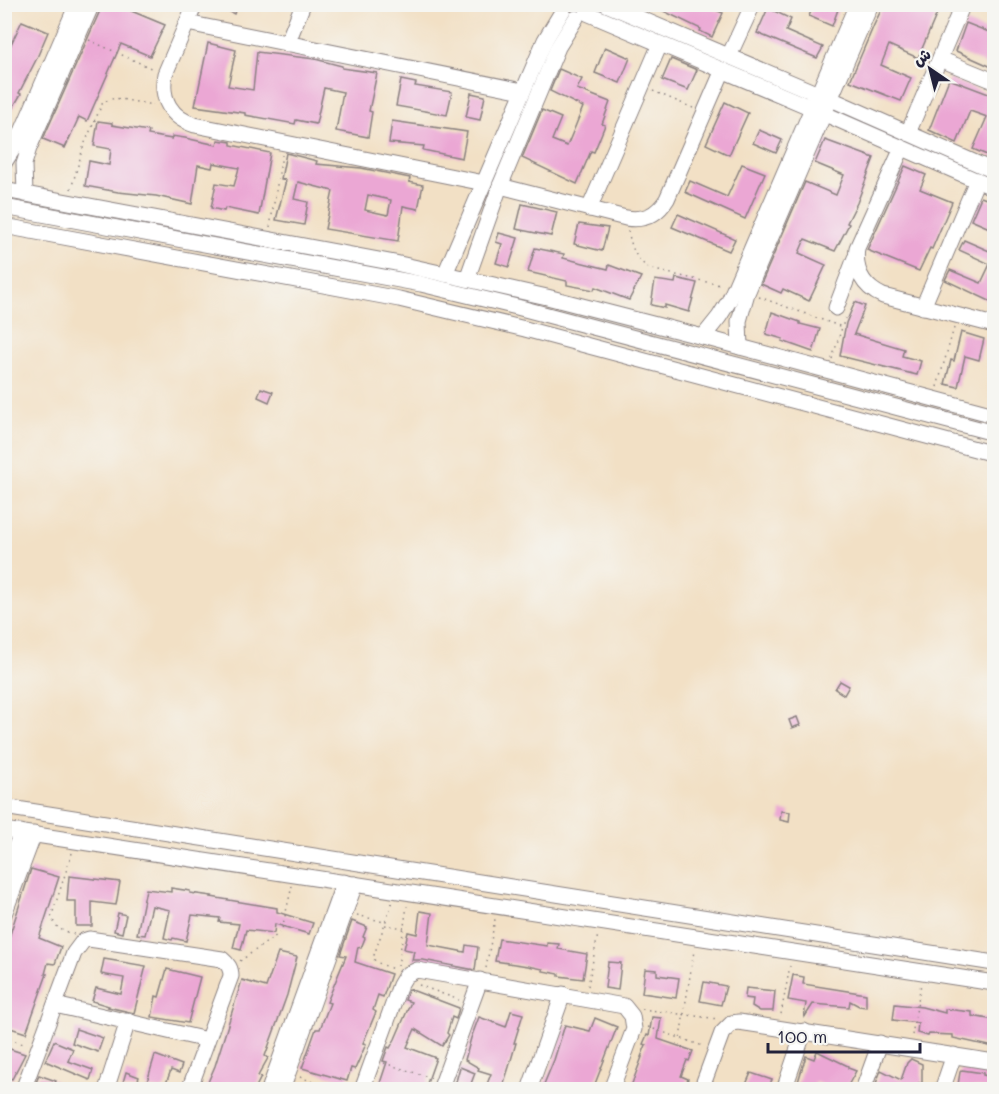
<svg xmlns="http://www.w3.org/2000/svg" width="999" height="1094" font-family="Mali,'Playpen Sans Arabic',sans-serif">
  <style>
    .building { fill: #eba7d4; fill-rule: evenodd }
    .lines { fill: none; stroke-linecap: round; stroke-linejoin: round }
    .minor-casing { stroke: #8a8180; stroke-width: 17 }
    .path { stroke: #8a8180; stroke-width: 1.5; stroke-dasharray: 1.5 4.5; stroke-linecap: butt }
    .minor { stroke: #fff; stroke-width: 15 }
  </style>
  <rect width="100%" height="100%" fill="#f6f6f2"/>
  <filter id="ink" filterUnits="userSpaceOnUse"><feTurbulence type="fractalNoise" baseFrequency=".0167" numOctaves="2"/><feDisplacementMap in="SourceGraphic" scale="12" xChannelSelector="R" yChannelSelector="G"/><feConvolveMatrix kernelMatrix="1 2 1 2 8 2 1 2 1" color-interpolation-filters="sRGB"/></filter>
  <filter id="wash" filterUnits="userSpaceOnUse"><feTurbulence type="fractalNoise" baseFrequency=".008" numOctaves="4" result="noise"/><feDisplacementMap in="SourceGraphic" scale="24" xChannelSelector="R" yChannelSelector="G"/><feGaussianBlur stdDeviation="1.35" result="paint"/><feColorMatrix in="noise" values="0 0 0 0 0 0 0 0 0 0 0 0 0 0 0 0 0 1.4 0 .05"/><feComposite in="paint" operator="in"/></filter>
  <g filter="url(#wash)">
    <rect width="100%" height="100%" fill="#f2e0c5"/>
    <g id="blocks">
      <g class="building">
        <path d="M103 4H132L129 10 165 25 150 56 121 44 87 121 79 117 65 148 43 139Z"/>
        <path d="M215 4H238L234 14Z"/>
        <path d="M649 4H709L708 7 723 13 712 37 700 31 701 29Z"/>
        <path d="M814 4H840L832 26 809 16Z"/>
        <path d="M884 4H941L918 58 889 45 881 65 911 78 901 101 850 81 874 25Z"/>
        <path d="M768 8 791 19 786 31 823 47 817 58 757 33Z"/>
        <path d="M22 21 48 32 36 60 19 93 21 94 4 123V59Z"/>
        <path d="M966 23 994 34V68L956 51Z"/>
        <path d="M208 43 236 50 228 86 253 90 257 52 315 59 342 66V68L377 73 369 111 372 112 368 137 336 131 343 92 324 88 316 124 296 120 295 124 245 115V113L195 106Z"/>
        <path d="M605 47 630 58 620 83 595 73Z"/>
        <path d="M671 59 697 70 688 90 662 80Z"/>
        <path d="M559 69 582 79 577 89 610 102 602 124 605 125 599 140 594 152 591 151 577 184 522 158 542 110 561 118 552 140 567 146 575 127 583 107 550 91Z"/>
        <path d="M949 79 994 96V158L973 149 987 117 970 111 957 143 929 130Z"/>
        <path d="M401 80 416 83 415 86 452 92 447 115 396 106Z"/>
        <path d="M471 93 485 96 480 120 466 117Z"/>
        <path d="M725 102 748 113 729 155 706 144Z"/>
        <path d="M98 121 112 123V125L149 131 148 135 172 139V136L185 138 217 145 218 140 231 142V145L270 153 259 215 225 208 224 211 211 208 216 183 234 186 239 168 213 163 212 168 198 165 192 204 156 196 118 192 85 186 89 161 109 165 111 149 94 146Z"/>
        <path d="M392 121 467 132 462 158 423 150 424 146 389 143Z"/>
        <path d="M759 130 782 140 776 153 753 143Z"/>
        <path d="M825 140 874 158 857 203 847 223 849 224 835 251 805 239 799 253 826 265 809 301 783 289 781 293 761 284 805 182 836 195 844 175 815 163Z"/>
        <path d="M286 153 317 161 316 164 361 168 410 178 409 182 423 185 418 209 403 206 398 241 325 229 333 191 298 182 294 199 308 202 304 225 276 220 286 180 281 179ZM368 195 391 200 388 215 365 210Z"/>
        <path d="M742 164 765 173 745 219 685 192 690 181 727 197Z"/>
        <path d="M905 166 926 175 920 189 952 202 932 249 930 248 919 271 867 250Z"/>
        <path d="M981 197 994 202V230L971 220Z"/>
        <path d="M522 204 557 212 551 236 516 229Z"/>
        <path d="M678 214 735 239 729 251 672 227Z"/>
        <path d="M579 224 608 228 602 251 574 244Z"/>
        <path d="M499 233 518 238 509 267 496 263 502 244 496 242Z"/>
        <path d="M964 240 994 253V303L945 280 950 270 981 283 990 264 959 250Z"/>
        <path d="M535 248 564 254 563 258 608 269 609 265 641 277 629 300 595 287 594 290 567 285V281L528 272Z"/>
        <path d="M676 278 697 283 689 312 665 305V308L651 305 655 280 675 283Z"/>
        <path d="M855 302 865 306 854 334 904 349 902 356 921 361 917 375 840 356 846 323Z"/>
        <path d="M772 312 800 322V324L820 329 813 352 782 341 783 339 766 334Z"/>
        <path d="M961 332 984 339 979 360 965 356 958 387 945 384 951 360 954 361Z"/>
        <path d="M261 388 273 392 269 402 258 397Z"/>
        <path d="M840 681 849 686 844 695 835 689Z"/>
        <path d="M797 717 800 725 792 728 789 720Z"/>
        <path d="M781 811 790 812 789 822 780 820Z"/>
        <path d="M31 869 59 877 39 938 61 947 55 964 48 963 45 974H47L26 1033 4 1026V953Z"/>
        <path d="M69 876 120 882 116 905 92 902V926H76V901H67Z"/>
        <path d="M171 888 190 891V893L212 896 211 897 277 908V912L313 923 309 934 275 924 274 933 246 930 241 950 233 948 239 924 219 922 220 918 192 915 186 941 173 938 172 940 164 938 170 910 152 906 145 935 137 934 146 889 171 892Z"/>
        <path d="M420 911 432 913 428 945 465 952 466 945 478 947 475 970 423 960H412L414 951 404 949 408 932 417 934Z"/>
        <path d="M118 913 126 915 122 933 114 931Z"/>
        <path d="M352 921 367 927 363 937 365 938 361 948 358 947 355 962 391 974 383 997 378 995 373 1010 376 1012 363 1043 366 1044 355 1069 351 1068 347 1081 302 1068 316 1029H320L330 1003 327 1002 346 956 340 955Z"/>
        <path d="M499 939 547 946V943L559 944 558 949 587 954 583 979 559 976V974L543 971V969L528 966 495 961Z"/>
        <path d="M278 953 297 957 287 995 265 1056 268 1058 258 1076 261 1077 255 1089H205L215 1066 242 980 266 987Z"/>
        <path d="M104 959 146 966 134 1013 108 1007 109 1006 92 1001 96 988 121 994 124 978 101 974Z"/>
        <path d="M608 962 621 963 618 990 605 988Z"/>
        <path d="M167 969 200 977 188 1023 152 1017 156 996 159 997Z"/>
        <path d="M645 969 657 970V975L679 978 676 998 642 993Z"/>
        <path d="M793 975 804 977 803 984 866 994V1007L859 1006 850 1001 849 1007 813 1004 804 1018 806 1003 788 1000Z"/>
        <path d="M704 982 726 986 721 1005 700 1001Z"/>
        <path d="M746 988 775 991 773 1011H760L752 1006 753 999 745 998Z"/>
        <path d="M409 989 459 1008 456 1019 452 1017 447 1033 449 1035 442 1046 415 1029 407 1047 436 1058 425 1089H378L387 1062 383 1061 388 1047 390 1048 395 1039 411 1002 405 1000Z"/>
        <path d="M895 1004 922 1007 945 1013V1009L972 1012V1016L994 1020V1047L953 1038V1035L929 1034 928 1036 917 1033 918 1023 893 1020Z"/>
        <path d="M511 1011 523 1014 514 1043H516L509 1067 502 1089H485L491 1074 478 1070 479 1068 465 1060 471 1038 479 1017 506 1027Z"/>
        <path d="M652 1017 661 1018 658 1039 693 1051 689 1061 687 1060 681 1076 688 1079 684 1089H630L642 1057H641L646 1045 643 1044 647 1035 649 1036Z"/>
        <path d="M595 1018 617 1027 593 1089H542L554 1060 565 1025 590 1031Z"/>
        <path d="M76 1029 103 1038 98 1052 72 1043Z"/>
        <path d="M54 1041 73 1049 68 1061 93 1070 90 1080 45 1061Z"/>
        <path d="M4 1047 25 1054 12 1079 4 1076Z"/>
        <path d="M817 1051 848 1066V1068L856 1071 846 1089H832L815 1082 813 1089 797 1085 806 1056 814 1059Z"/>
        <path d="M155 1055 182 1065 179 1073 171 1070 164 1089H149L146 1085Z"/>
        <path d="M911 1059 922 1064V1084L919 1083 917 1089H874L881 1070 901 1080 907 1063Z"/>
        <path d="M460 1067 475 1073 469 1089 455 1085Z"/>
        <path d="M962 1070 983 1073V1075L994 1077V1089L960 1087 958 1085 960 1072Z"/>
        <path d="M126 1072 139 1077 135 1089H121Z"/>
        <path d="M751 1073 772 1080 767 1089H744Z"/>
        <path d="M39 1075 56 1081 53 1089 34 1088Z"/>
      </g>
    </g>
  </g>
  <g filter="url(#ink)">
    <use href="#blocks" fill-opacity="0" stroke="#8a8180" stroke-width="1.5"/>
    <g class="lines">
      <g class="minor-casing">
        <g id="minor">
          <path d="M195 4 165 74C160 99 171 118 195 125L484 183"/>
          <path d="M606 4 818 94"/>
          <path d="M587 13 812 108"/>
          <path d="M187 23 523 91"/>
          <path d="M287 44 303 4"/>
          <path d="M729 56 753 4"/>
          <path d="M940 59 994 81"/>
          <path d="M831 99 994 171"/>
          <path d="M825 114 994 188"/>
          <path d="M908 133 963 4"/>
          <path d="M902 148 857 248C854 270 863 287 883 296L994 325"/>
          <path d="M4 163 17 143 77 4"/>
          <path d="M500 186 626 218C644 221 657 215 667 199L723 70"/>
          <path d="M4 190 395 263 547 297 703 337 994 415"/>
          <path d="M25 194 24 164 29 148 92 4"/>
          <path d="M4 207 421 284 517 307 994 433"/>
          <path d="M589 209 660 44"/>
          <path d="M4 226 399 299 525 329 994 454"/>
          <path d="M445 274 545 40 563 10"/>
          <path d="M467 279 500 186 558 47 576 18"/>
          <path d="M923 307 977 180"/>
          <path d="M836 308 855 258"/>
          <path d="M703 337 719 317 729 301 857 4"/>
          <path d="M740 347 739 321 747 293 871 4"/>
          <path d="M4 807 994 963"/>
          <path d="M4 830 994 983"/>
          <path d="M4 879 21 832"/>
          <path d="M4 914 34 834"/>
          <path d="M55 1005 207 1040"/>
          <path d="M23 1090 74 953 83 941 89 939 222 959C228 964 231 968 231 976L189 1090"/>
          <path d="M106 1090 128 1021"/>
          <path d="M269 1090 344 882"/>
          <path d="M282 1090 355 884"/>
          <path d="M362 1090 400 985 406 975 417 970 624 1006 632 1016 634 1029 611 1090"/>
          <path d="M440 1090 480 980"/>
          <path d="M529 1090 563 994"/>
          <path d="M701 1090 722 1033 732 1023 739 1022 994 1062"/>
          <path d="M784 1090 804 1031"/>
          <path d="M863 1090 880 1043"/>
          <path d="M942 1090 954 1055"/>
        </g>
      </g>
      <g class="path">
        <path d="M89 40 153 69"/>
        <path d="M653 91 693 108"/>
        <path d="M71 189 84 145 103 102 115 98 153 105"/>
        <path d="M270 227 282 155"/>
        <path d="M628 231C632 248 635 259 650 269L720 285"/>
        <path d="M759 297 842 327"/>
        <path d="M832 359 845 318"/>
        <path d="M937 387 954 328"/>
        <path d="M72 853 51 918 59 929 74 934"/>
        <path d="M392 903 373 958 376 962 393 969"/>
        <path d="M357 915 384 922"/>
        <path d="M385 925 404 928"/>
        <path d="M240 961 277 935 282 929 292 886"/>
        <path d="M398 966 407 906"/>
        <path d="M486 968 495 919"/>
        <path d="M419 985 459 1000"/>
        <path d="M588 986 598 934"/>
        <path d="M642 1009 718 1019"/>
        <path d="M781 1014 790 966"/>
        <path d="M648 1027 703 1046"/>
        <path d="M912 1035 921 984"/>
        <path d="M4 1037 26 1045"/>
        <path d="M680 1038 694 951"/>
        <path d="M384 1063 431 1078"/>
        <path d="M300 1077 335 1090"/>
        <path d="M455 1087 463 1090"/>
      </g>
      <use href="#minor" class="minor"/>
    </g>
  </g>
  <rect width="999" height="1094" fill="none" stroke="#f6f6f2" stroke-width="24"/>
  <g transform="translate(930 69) rotate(325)" stroke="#f6f6f2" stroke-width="4.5" paint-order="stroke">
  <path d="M0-4.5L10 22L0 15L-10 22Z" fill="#22223b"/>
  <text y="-9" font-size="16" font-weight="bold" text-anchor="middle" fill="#22223b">ش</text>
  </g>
  <path d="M768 1043v9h152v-9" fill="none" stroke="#22223b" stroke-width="3"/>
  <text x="777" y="1043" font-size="18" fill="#22223b" stroke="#f6f6f2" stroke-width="4.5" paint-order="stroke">100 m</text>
</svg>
